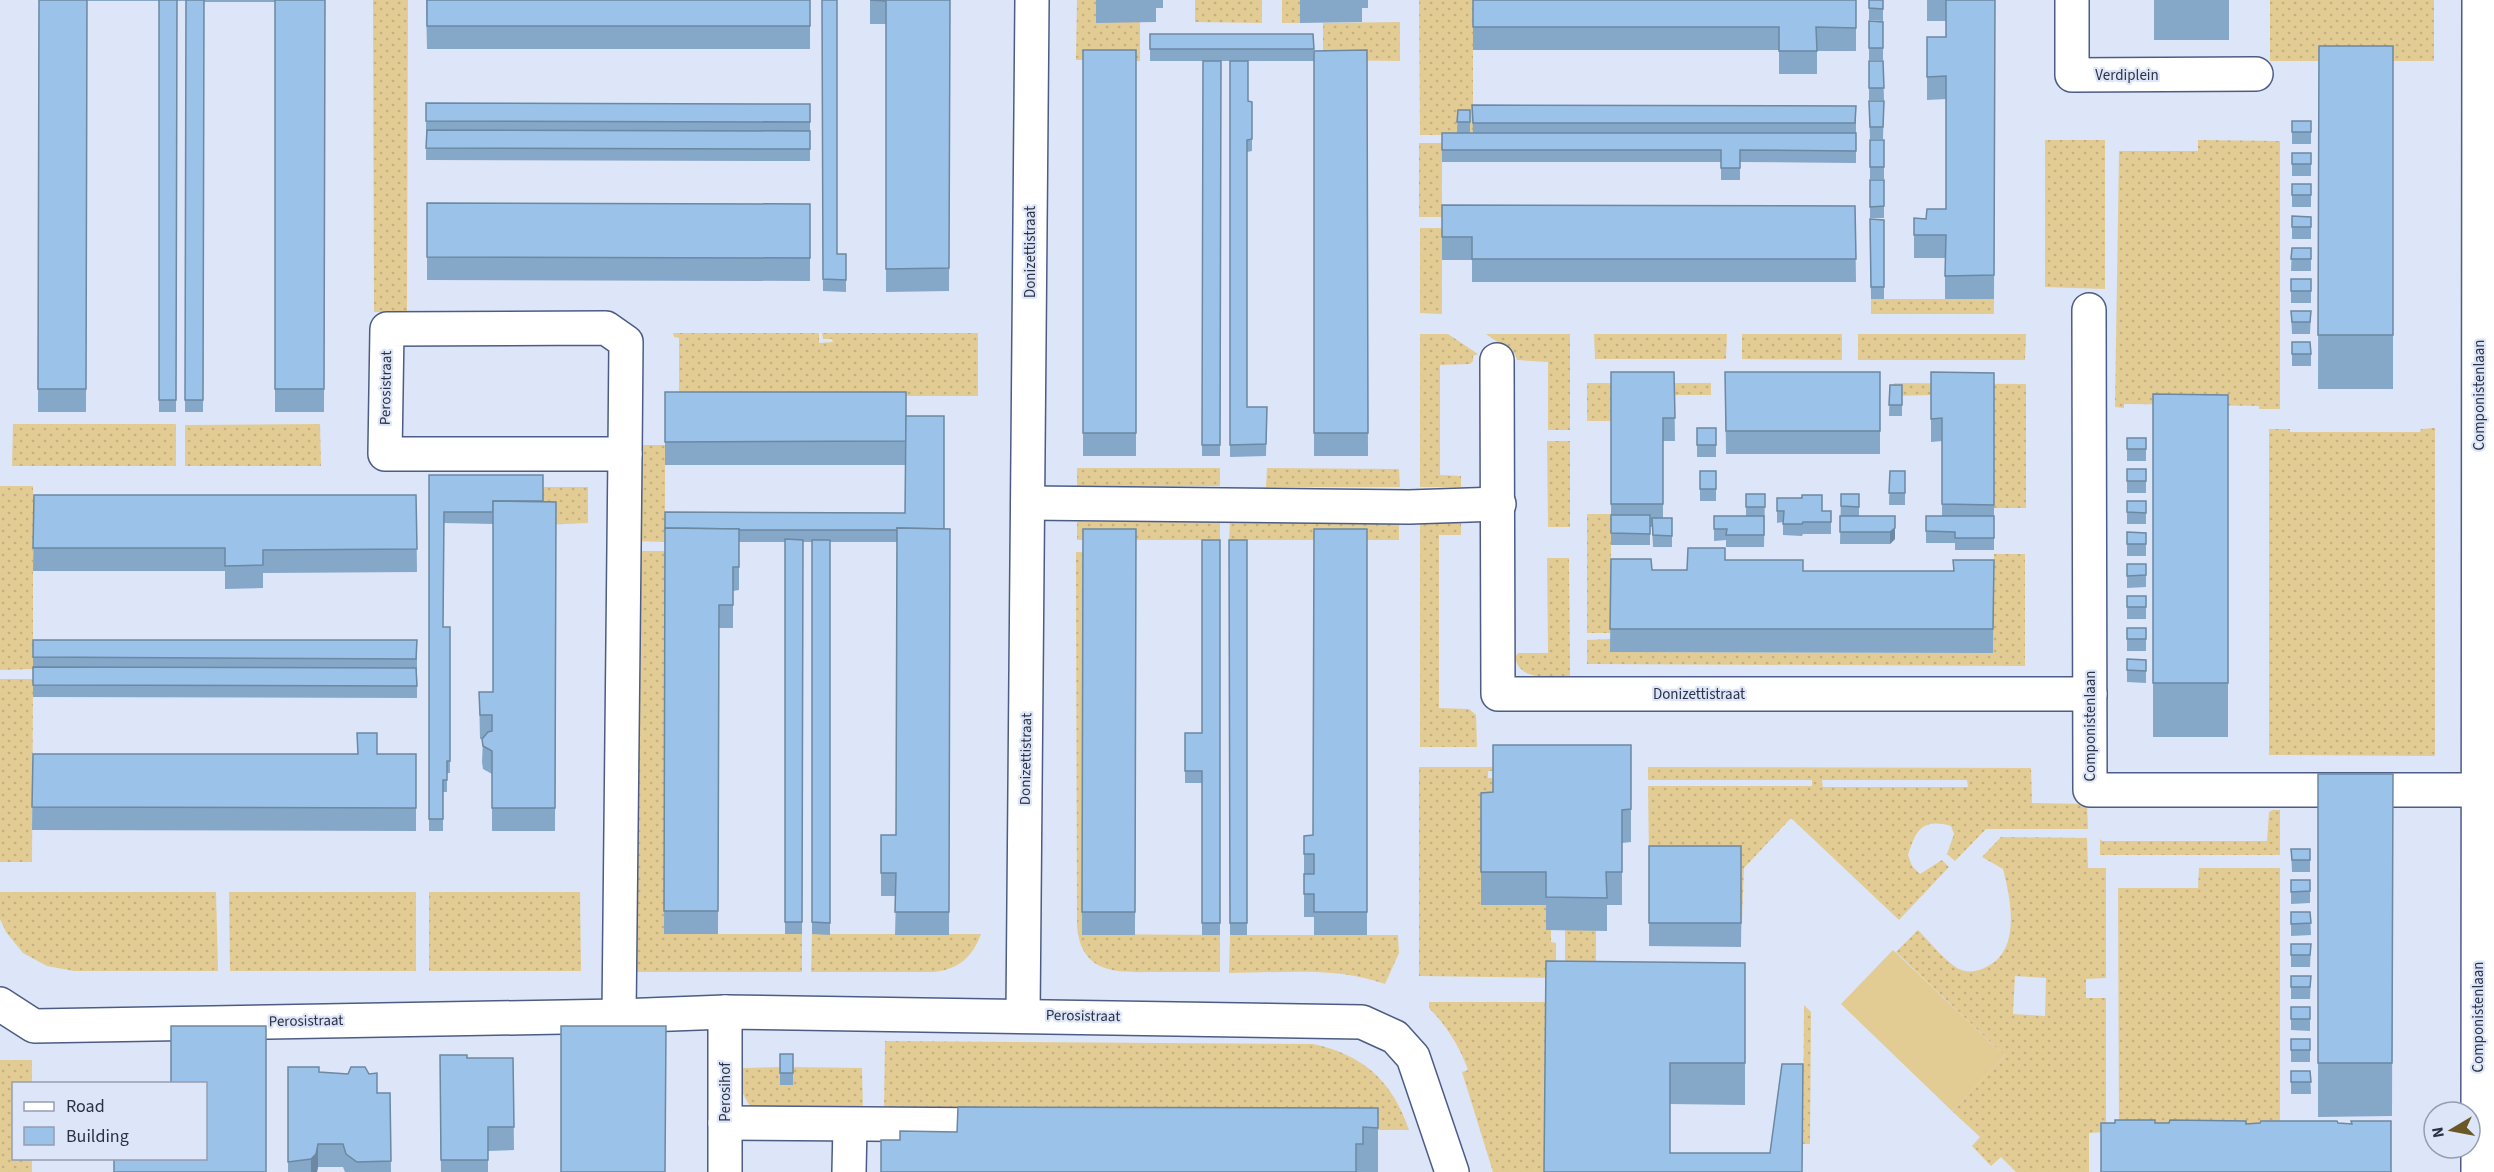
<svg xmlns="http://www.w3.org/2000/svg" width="2494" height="1172" font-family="'Source Sans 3',sans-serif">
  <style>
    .grass { fill: url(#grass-dots); fill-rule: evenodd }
    .pitch { fill: #e3cc94 }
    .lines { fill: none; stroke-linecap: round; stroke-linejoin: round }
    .street-casing { stroke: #4c5c84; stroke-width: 36 }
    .street { stroke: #fff; stroke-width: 33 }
    .wall { fill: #85a7c8 }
    .shaded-wall { fill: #6c88a2 }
    .building { fill: #9bc2e8; stroke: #6c88a2; stroke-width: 1.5 }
    .labels { text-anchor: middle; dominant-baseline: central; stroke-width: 4.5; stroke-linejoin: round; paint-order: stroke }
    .street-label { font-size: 15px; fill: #2b3244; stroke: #dde5f8 }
  </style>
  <defs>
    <pattern id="grass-dots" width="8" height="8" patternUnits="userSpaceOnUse" patternTransform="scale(1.5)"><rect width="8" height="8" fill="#e3cc94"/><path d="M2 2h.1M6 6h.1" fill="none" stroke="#c3b081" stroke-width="1.8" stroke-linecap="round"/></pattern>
  </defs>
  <rect width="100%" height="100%" fill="#dde5f8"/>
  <g class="grass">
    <path d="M373 0H408L407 312H374Z"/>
    <path d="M1077 0H1096V22H1140V61L1076 60Z"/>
    <path d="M1195 0H1262V23L1195 22Z"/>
    <rect x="1282" y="0" width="18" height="23"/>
    <path d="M1419 0H1473V135H1420Z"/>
    <rect x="2270" y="0" width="164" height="61"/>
    <path d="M1400 22V61L1323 60V23Z"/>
    <path d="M2045 140H2105V289L2045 287Z"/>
    <path d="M2198 140 2280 141V409H2259V406L2129 404H2124V408L2115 407 2119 151H2198Z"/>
    <rect x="1419" y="143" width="23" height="74"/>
    <path d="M1420 228H1442V314L1420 313Z"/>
    <rect x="1871" y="299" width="123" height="15"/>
    <path d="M673 333H819V343L833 342 832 339H823L822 333H978V396H674L679 392V338L674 337Z"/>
    <path d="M1420 334H1448L1478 354 1473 356V361L1470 364 1440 365V475L1461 476V487H1420Z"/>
    <path d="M1486 334H1570V430H1548V362L1517 360 1515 354Z"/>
    <path d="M1594 334H1727L1726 359H1595Z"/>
    <path d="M1742 334H1842V360L1742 359Z"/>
    <path d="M1858 334H2026L2025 360H1858Z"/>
    <path d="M1587 383H1711V395H1611V421H1587Z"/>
    <path d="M1894 383 2026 384V508H1994V483L1931 395 1894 396Z"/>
    <path d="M13 424H176V466H12Z"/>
    <path d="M320 424 321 466H185V425Z"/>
    <path d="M2435 428V756L2269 755V429H2290V432H2420L2421 429Z"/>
    <path d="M1547 441H1570V527H1548Z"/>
    <path d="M635 445H665V542L635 541Z"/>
    <path d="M1077 468H1220V486L1077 487Z"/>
    <path d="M1267 468 1399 469 1400 487H1266Z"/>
    <path d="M0 486H33V669L0 670Z"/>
    <path d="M543 487H588V523L543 525Z"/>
    <rect x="1587" y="514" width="24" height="119"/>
    <path d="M1420 521H1461V535H1439V708L1469 709 1476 715 1477 747H1420Z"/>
    <rect x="1077" y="522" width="143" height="18"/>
    <path d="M1230 522H1399V540H1229Z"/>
    <path d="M635 551H665L664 934H802V972H634Z"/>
    <path d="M1076 552H1083L1082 934 1220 935V972C1199 972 1179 972 1159 972 1121 972 1082 977 1077 927Z"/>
    <path d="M1994 554H2025V666L1587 664V640L1611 639V652L1993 653Z"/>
    <path d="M1547 558H1569L1570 676C1549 676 1520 682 1515 657L1518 653H1548Z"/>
    <path d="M0 679H33L32 862H0Z"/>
    <path d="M1419 767H1592V771H1488V778H1493V825L1481 826V905H1546V930H1551V942L1556 943V978L1419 976Z"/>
    <path d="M1648 767 2031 768 2032 803 2087 804 2088 829H1986L1955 861 1947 854 1954 834 1951 826C1922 818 1916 830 1908 855L1912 866 1920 874 1942 860 1949 867 1899 920 1791 818 1744 868 1741 947V870L1689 857H1649L1648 786H1812V780H1648ZM1822 780H1967L1968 787H1823Z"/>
    <path d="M2273 810H2280V855H2100V839L2102 841H2267L2269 812Z"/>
    <path d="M2001 837 2087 838 2088 868H2106V978L2086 979V998H2106V1132L2089 1133V1172H2016L2001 1157 1991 1166 1972 1146 1980 1137 1952 1111 2005 1056 1896 952 1918 930C1930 942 1943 959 1957 968 1965 973 1976 972 1984 968 2022 952 2011 900 2003 869L1982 857ZM2015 976 2046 978 2045 1016 2013 1014Z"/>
    <path d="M2199 868H2280V1133H2119L2118 888H2198Z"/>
    <path d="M0 892H216L218 971H74L47 966 23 953 6 932 0 919Z"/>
    <path d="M229 892H416V971H230Z"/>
    <path d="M429 892H580L581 971H429Z"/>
    <rect x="1565" y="930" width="31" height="48"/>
    <path d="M812 934H981C972 958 958 969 934 972H811Z"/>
    <path d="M1230 935H1398L1399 953 1385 984C1337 966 1280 973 1229 973Z"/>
    <path d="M1429 1002H1546L1544 1172H1493L1462 1072 1468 1070C1460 1047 1446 1025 1429 1008Z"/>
    <path d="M1804 1005 1811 1012 1810 1144H1803Z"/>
    <path d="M885 1041 1313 1044C1364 1055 1392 1081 1409 1130H1358L884 1111Z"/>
    <path d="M0 1060H32V1083L14 1084V1158L32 1159V1172H0Z"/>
    <path d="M780 1067V1085H792L793 1067 862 1068 863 1113 751 1108 743 1094 742 1068Z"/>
  </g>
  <path class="pitch" d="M1893 950 2005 1056 1952 1111 1841 1004Z"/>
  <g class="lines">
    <g class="street-casing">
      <g id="street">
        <path d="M2072 0V75L2256 74"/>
        <path d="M2089 310 2090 790H2477"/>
        <path d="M606 328 626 342 625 454H385L387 329Z"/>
        <path d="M1497 360 1498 694H2090"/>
        <path d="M1028 503 1409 507 1499 504"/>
        <path d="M0 1004 34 1026 619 1016 725 1012 1362 1022 1395 1037 1413 1057 1452 1172"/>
        <path d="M725 1012V1172"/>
        <path d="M1023 1015 1032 0"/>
        <path d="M619 1016 625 454"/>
        <path d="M725 1123 1002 1125"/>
        <path d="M849 1172 850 1125"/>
        <path d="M2478 1172 2479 0"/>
      </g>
    </g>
    <use href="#street" class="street"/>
  </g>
  <g class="wall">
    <path d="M39 0H325L324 412H275V2H204L203 412H185L186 1H177L176 412H159V1H87L86 412H38Z"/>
    <path d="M426 0H810V49H427Z"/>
    <path d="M822 0 837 254H846V292L823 291Z"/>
    <path d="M870 0H950L949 291 886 292V24H870Z"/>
    <path d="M1096 0H1163V8H1156V22L1096 23Z"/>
    <path d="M1300 0H1368V8H1362V22L1300 23Z"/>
    <path d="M1473 0H1856V51H1817V74H1779V50H1473Z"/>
    <path d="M1869 0H1883V21L1869 20Z"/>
    <path d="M1927 0H1995L1994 299H1945V258H1914V218L1926 219 1946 209V99L1927 100V37H1946V21H1927Z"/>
    <rect x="2154" y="0" width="75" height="40"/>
    <path d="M1869 21 1883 22V60H1869Z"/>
    <path d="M1150 34H1313L1314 61H1150Z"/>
    <path d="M2319 46H2393V389H2318Z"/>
    <rect x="1083" y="50" width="53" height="406"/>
    <path d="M1367 50 1368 456H1314V51Z"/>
    <path d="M1203 61H1221L1220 456H1202Z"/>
    <path d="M1230 61 1248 101 1252 102V151L1247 152V407H1267L1266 456 1230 457Z"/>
    <path d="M1869 61H1883L1884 100H1869Z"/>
    <path d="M1869 101H1884L1883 139H1870Z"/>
    <path d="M426 103 810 104V161L426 160Z"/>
    <path d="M1472 105 1856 106V163L1740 162V180H1721V162H1442V133H1457L1458 110H1470V133H1473Z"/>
    <rect x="2292" y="121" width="19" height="23"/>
    <rect x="1870" y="140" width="14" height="39"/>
    <rect x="2292" y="153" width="19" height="23"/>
    <rect x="1870" y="180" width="14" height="38"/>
    <rect x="2292" y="184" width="19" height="23"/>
    <path d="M427 203 810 204V281L427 280Z"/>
    <path d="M1442 205 1855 206 1856 282H1472V260H1442Z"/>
    <path d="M2292 216 2311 217V239H2292Z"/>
    <path d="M1870 219 1884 220V299H1871Z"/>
    <path d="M2292 248H2311V271H2291Z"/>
    <rect x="2291" y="279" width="20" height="24"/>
    <path d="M2291 311H2311L2310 334H2292Z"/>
    <path d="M2292 342 2311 354V366H2292Z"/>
    <path d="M1611 372H1674L1675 441H1663V518H1672V547H1653L1652 527H1650V545H1611Z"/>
    <path d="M1725 372H1880V454H1726Z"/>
    <path d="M1931 372 1994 373V550H1955V543H1926V516H1942V441L1931 442Z"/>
    <path d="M1890 385H1902V416H1889Z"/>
    <path d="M665 392 906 416 944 529H950L949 935H895L896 896H881V835H896L897 542H830V935L812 934V542H803L802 934H785V542H739V590L733 591V628H719L718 934H664L665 512 905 513 906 465H665Z"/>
    <path d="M2153 394 2228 395V737H2153Z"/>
    <rect x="1697" y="428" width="19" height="29"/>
    <rect x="2127" y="438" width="19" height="23"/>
    <rect x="2127" y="469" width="19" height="24"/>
    <rect x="1700" y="471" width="16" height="30"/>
    <path d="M1890 471H1905V505H1889Z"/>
    <path d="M429 475 543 501 556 502 555 831H492V774L483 769 482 762 483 739H480L479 692H493V524L444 523 443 627H450V773H447V792H443V831H429Z"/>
    <path d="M1746 494H1765L1764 547H1726V540L1714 541V516H1746Z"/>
    <path d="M1841 494H1859V516H1895V539L1890 544H1840Z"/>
    <path d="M34 495H416L417 572 263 573V588L225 589V571H33Z"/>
    <path d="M1777 498 1822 511H1831V534H1803L1802 536 1783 535V522L1777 523Z"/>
    <rect x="2127" y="501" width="19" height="23"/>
    <path d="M1083 529H1136L1135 935H1082Z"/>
    <path d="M1367 529V935H1314V917H1304V836L1313 835Z"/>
    <path d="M2127 532 2146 533V556H2127Z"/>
    <path d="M1220 540V935H1202V783H1185V733H1202Z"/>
    <path d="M1229 540H1247V935H1230Z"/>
    <path d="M1611 559 1652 570H1687L1725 560 1803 571H1953V560H1994L1993 653 1610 652Z"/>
    <path d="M2127 564H2146V587L2127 588Z"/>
    <rect x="2127" y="596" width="19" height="23"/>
    <rect x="2127" y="628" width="19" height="23"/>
    <path d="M33 640H417V698L33 697Z"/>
    <path d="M2127 659 2146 660V683L2127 682Z"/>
    <path d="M1631 745V842L1622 843V905H1607V931L1546 930V905H1481V793L1493 792Z"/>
    <path d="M33 754H416V831L32 830Z"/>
    <path d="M2318 774H2393L2392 1116 2318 1117Z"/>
    <path d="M1649 846H1741V947L1649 946Z"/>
    <path d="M2291 849H2310V872H2292Z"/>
    <path d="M2291 880H2310V903L2291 904Z"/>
    <path d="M2291 912H2310L2311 935 2291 936Z"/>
    <path d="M2291 944H2311L2310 967H2291Z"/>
    <path d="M1745 963V1105L1670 1104V1153L1803 1172H1544Z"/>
    <path d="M2291 976H2311L2310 999H2291Z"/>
    <path d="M2291 1007H2310V1031L2291 1030Z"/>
    <rect x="2291" y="1039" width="19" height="23"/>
    <rect x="780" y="1054" width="13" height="31"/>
    <path d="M440 1055 467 1058H513L514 1150 488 1151V1172H441Z"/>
    <path d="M288 1067 319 1072 377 1093H390L391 1172H345L343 1167H318L317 1172H288Z"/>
    <path d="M2291 1071H2310L2311 1094H2291Z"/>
    <path d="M1378 1108V1172H881L900 1140 957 1132Z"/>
  </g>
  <g class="shaded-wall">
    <path d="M1895 528V539L1890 544V532Z"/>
    <path d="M318 1144V1167L317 1172H311V1159Z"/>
  </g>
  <g class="building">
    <path d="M39 0H87L86 389H38Z"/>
    <path d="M159 0H177L176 400H159Z"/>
    <path d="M186 0H204L203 400H185Z"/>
    <path d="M275 0H325L324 389H275Z"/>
    <rect x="427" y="0" width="383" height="26"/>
    <path d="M822 0H837V254H846V280L823 279Z"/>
    <path d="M870 0H950L949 268 886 269V1Z"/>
    <path d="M1473 0H1856V28L1816 27 1817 51H1779V27H1473Z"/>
    <path d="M1869 0H1883V9L1869 8Z"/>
    <path d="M1946 0H1995L1994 275 1945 276 1946 235H1914V218L1926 219 1927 209H1946V76L1927 77V37H1946Z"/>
    <path d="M1869 21 1883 22V48H1869Z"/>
    <path d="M1150 34H1313L1314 49H1150Z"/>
    <path d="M2319 46H2393V335H2318Z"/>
    <rect x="1083" y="50" width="53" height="383"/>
    <path d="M1367 50 1368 433H1314V51Z"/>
    <path d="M1203 61H1221L1220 445H1202Z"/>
    <path d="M1230 61H1248V101L1252 102V139L1247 140V407H1267L1266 444 1230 445Z"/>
    <path d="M1869 61H1883L1884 88H1869Z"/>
    <path d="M1869 101H1884L1883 127H1870Z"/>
    <path d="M426 103 810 104V122L426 121Z"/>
    <path d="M1472 105 1856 106 1855 123H1473Z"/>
    <path d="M1458 110H1470V122H1457Z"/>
    <rect x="2292" y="121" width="19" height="11"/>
    <path d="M427 130 810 131V149L426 148Z"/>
    <path d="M1442 133H1856V151L1740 150V168H1721V150H1442Z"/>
    <rect x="1870" y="140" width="14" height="27"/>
    <rect x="2292" y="153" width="19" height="11"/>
    <path d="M1870 180H1884V206L1870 207Z"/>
    <rect x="2292" y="184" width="19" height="11"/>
    <path d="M427 203 810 204V258L427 257Z"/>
    <path d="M1442 205 1855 206 1856 259H1472V237H1442Z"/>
    <path d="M2292 216 2311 217V227H2292Z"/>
    <path d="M1870 219 1884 220V287H1871Z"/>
    <path d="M2292 248H2311V259H2291Z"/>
    <rect x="2291" y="279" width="20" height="12"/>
    <path d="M2291 311H2311L2310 322H2292Z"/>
    <path d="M2292 342H2310L2311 354H2292Z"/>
    <path d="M1611 372H1674L1675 418H1663V504H1611Z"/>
    <path d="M1725 372H1880V431H1726Z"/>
    <path d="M1931 372 1994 373V505L1942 504V418L1931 419Z"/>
    <path d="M1890 385H1902V405H1889Z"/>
    <path d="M665 392H906V441L665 442Z"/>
    <path d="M2153 394 2228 395V683H2153Z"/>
    <path d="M906 416H944V529L897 528V530H739V529L665 528V530V512L905 513Z"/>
    <rect x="1697" y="428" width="19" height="17"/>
    <rect x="2127" y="438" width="19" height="11"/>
    <rect x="2127" y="469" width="19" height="12"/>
    <rect x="1700" y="471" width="16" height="18"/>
    <path d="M1890 471H1905V493H1889Z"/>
    <path d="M429 475H543V501H493V512H444L443 627H450V761H447V780H443V819H429Z"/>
    <rect x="1746" y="494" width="19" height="13"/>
    <path d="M1841 494H1859V507L1841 506Z"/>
    <path d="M34 495H416L417 549 263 550V565L225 566V548H33Z"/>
    <path d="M1802 495H1822V511H1831V522H1803L1802 524H1783L1784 511H1777V498H1802Z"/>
    <path d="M493 501 556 502 555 808H492V751L483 746 482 739 488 732 492 731V715H480L479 692H493Z"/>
    <path d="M2127 501H2146V513L2127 512Z"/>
    <path d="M1611 515H1650V534L1611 533Z"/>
    <path d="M1714 516H1764V535H1726L1727 529H1714Z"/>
    <path d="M1840 516H1895V528L1890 532H1840Z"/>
    <path d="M1926 516H1994V538H1955V532L1926 531Z"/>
    <path d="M1652 518H1672V536L1653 535Z"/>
    <path d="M665 528 739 529V567H733V605H719L718 911H664Z"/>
    <path d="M897 528 950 529 949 912H895L896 873H881V835H896Z"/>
    <path d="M1083 529H1136L1135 912H1082Z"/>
    <path d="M1314 529H1367V912H1314V894H1304V874H1314V854H1304V836L1313 835Z"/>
    <path d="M2127 532 2146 533V544H2127Z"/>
    <path d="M785 539 803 540 802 922H785Z"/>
    <path d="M812 540H830V923L812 922Z"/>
    <path d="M1202 540H1220V923H1202V771H1185V733H1202Z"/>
    <path d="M1229 540H1247V923H1230Z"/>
    <path d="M1688 548H1725V560H1803V571H1954L1953 560H1994L1993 629H1610L1611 559H1651L1652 570H1687Z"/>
    <path d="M2127 564H2146V575L2127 576Z"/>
    <rect x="2127" y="596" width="19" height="11"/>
    <rect x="2127" y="628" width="19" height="11"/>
    <path d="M33 640H417L416 659 33 657Z"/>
    <path d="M2127 659 2146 660V671L2127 670Z"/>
    <path d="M33 667 416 668 417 686 33 685Z"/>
    <path d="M357 733H377V754H416V808L32 807 33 754H358Z"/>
    <path d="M1493 745H1631V809L1622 810V872H1606L1607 898 1546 897V872H1481V793L1493 792Z"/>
    <path d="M2318 774H2393L2392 1063H2318Z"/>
    <rect x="1649" y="846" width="92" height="77"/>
    <path d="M2291 849H2310V860H2292Z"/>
    <path d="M2291 880H2310V891L2291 892Z"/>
    <path d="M2291 912H2310L2311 923 2291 924Z"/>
    <path d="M2291 944H2311L2310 955H2291Z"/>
    <path d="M1546 961 1745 963V1063H1670V1153H1770L1782 1064H1803L1802 1172H1544Z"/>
    <path d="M2291 976H2311L2310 987H2291Z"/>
    <rect x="2291" y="1007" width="19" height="12"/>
    <path d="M171 1026H266V1172H114V1158H206V1083H171Z"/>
    <path d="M561 1026H666L665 1172H561Z"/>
    <rect x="2291" y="1039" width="19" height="11"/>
    <rect x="780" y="1054" width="13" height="19"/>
    <path d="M440 1055H467V1058H513L514 1127H488V1160H441Z"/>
    <path d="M288 1067H319V1072L348 1074 351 1067H365L369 1074 377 1073V1093H390L391 1161 357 1162 346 1154 343 1144H318L316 1154 311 1159 288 1162Z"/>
    <path d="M2291 1071H2310L2311 1082H2291Z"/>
    <path d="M958 1107 1378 1108V1128L1363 1127V1144H1356V1172H881V1140H900V1131L957 1132Z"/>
    <path d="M2115 1120H2155V1123H2169L2170 1120 2246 1121V1124L2260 1123 2261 1121H2337L2338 1123 2352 1124 2351 1121H2391V1172H2101V1123H2115Z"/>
  </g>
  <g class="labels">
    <g class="street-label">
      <text x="2127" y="75">Verdiplein</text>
      <text transform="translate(1030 252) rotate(-90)">Donizettistraat</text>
      <text transform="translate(386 388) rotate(-89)">Perosistraat</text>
      <text transform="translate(2479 395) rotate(-90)">Componistenlaan</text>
      <text x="1699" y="694">Donizettistraat</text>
      <text transform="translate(2090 726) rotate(-90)">Componistenlaan</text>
      <text transform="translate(1026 759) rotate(-89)">Donizettistraat</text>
      <text transform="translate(1083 1016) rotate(1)">Perosistraat</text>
      <text transform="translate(2478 1017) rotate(-90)">Componistenlaan</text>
      <text transform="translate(306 1021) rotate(-1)">Perosistraat</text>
      <text transform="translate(725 1092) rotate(-90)">Perosihof</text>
    </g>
  </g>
  <rect x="12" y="1082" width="195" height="78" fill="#dde5f8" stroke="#969db0" stroke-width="1.5"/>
  <rect x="24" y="1102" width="30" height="9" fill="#ffffff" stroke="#969db0" stroke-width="1.5"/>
  <text x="66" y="1112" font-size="18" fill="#2b3244">Road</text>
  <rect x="24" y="1127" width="30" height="18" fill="#9bc2e8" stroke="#969db0" stroke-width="1.5"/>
  <text x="66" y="1142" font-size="18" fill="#2b3244">Building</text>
  <g transform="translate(2452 1130) rotate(260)"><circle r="28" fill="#dde5f8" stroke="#969db0" stroke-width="1.5"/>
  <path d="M0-4.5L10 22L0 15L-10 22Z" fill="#6b5726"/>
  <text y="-9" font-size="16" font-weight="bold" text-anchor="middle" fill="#2b3244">N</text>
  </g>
</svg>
